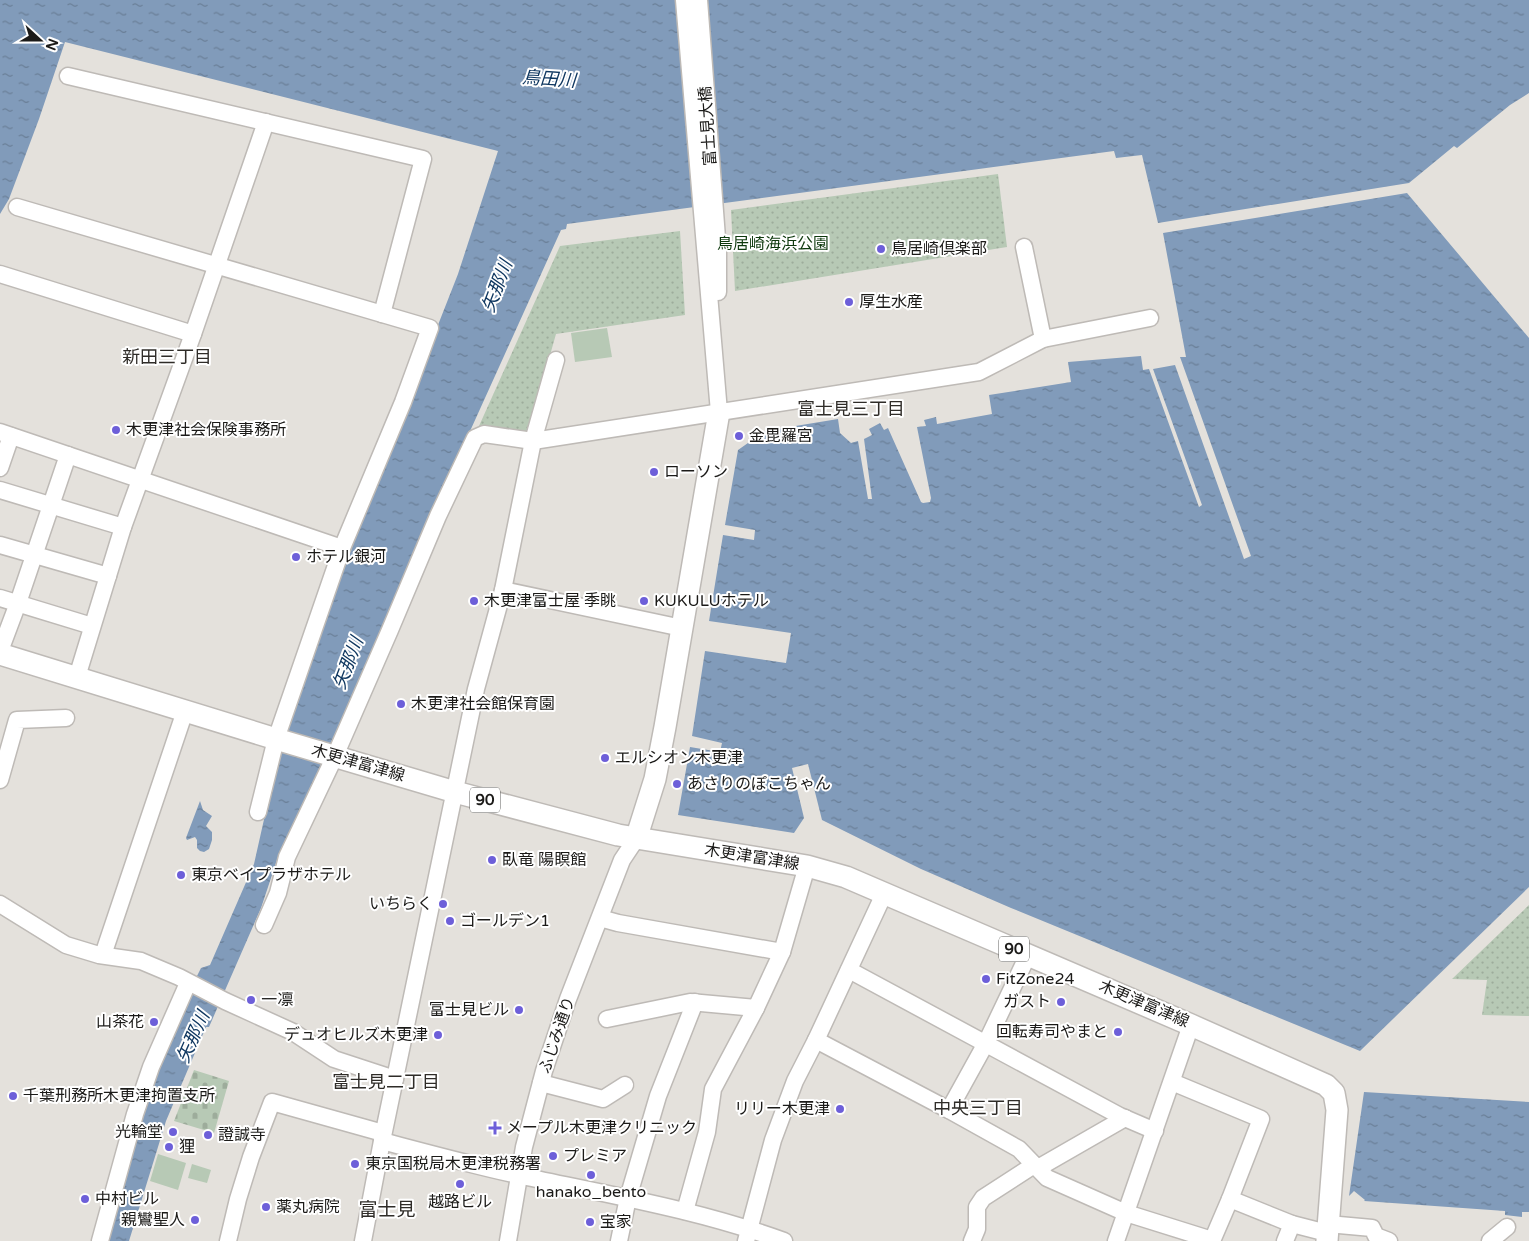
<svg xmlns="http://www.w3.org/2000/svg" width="1529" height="1241" font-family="'Varela Round','Noto Sans JP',sans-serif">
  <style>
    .grass { fill: url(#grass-dots) }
    .cemetery { fill: url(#cemetery-stones) }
    .garden { fill: #b7c9b5 }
    .water { fill: url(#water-ripples) }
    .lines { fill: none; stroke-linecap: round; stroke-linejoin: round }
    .minor-casing { stroke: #bebab6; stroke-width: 19 }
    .major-casing { stroke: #bebab6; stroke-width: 24 }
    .minor { stroke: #fff; stroke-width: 16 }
    .major { stroke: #fff; stroke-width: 21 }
    .poi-dot { fill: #6d5fd9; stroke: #fff; stroke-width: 2 }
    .labels { text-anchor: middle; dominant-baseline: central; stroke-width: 4; stroke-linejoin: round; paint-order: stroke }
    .shield { fill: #fff; stroke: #5f5f5d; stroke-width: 1 }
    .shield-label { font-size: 15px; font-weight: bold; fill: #1b1a18 }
    .street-label { font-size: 16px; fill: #1b1a18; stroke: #fff }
    .park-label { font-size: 16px; fill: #0e390d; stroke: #fff }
    .poi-label { font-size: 16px; fill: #1b1a18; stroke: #fff; text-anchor: start }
    .water-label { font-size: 18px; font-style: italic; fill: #0f3760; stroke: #fff }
    .neighbourhood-label { font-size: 18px; fill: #2f2c28; stroke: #fff }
    .quarter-label { font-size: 19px; fill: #2f2c28; stroke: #fff }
  </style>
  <defs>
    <pattern id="grass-dots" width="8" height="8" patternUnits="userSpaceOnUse" patternTransform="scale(1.25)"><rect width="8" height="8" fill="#b7c9b5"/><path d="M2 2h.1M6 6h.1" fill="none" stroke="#9dac9b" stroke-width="1.8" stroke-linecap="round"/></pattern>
    <pattern id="cemetery-stones" width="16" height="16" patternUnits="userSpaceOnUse" patternTransform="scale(1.25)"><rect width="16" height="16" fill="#b7c9b5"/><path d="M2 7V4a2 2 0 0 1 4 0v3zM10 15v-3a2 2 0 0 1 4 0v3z" fill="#9dac9b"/></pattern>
    <pattern id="water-ripples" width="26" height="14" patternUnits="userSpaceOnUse" patternTransform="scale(1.25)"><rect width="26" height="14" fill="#819bba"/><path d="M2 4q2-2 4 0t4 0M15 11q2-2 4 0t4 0" fill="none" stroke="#697e96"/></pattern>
  </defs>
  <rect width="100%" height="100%" fill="#e4e1dc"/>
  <g class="grass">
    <path d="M998 174 1007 247 735 291 731 210Z"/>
    <path d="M680 231 685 315 556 334 528 433 479 426 560 246Z"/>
    <path d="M1529 905V1016L1482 1015 1487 980 1452 979Z"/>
  </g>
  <path class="cemetery" d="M194 1070 229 1081 214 1133 174 1121Z"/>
  <g class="garden">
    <path d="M607 328 612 357 575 362 571 333Z"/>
    <path d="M158 1154 186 1163 178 1190 150 1181Z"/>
    <path d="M192 1164 211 1170 207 1183 188 1178Z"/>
  </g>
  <g class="water">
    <path d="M0 0H1529V93L1510 105 1457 148 1454 146 1409 183 1158 223 1142 155 1116 158 1114 151 567 224 566 229 561 230 433 513 334 743 278 857 261 908 209 1027H206L166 1121 129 1241H103L137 1125 190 990 201 968 210 965 254 864 285 726 376 483 458 274 498 151 65 42 39 119 9 199 0 214Z"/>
    <path d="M1407 193 1529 338V887L1360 1051 1011 908 921 869 822 820 808 764 792 768 804 818 794 833 678 815 690 747 720 752 722 743 692 736 705 651 786 663 791 633 709 621 723 535 754 540 755 530 725 525 738 450 765 431 838 419 840 433 851 443 858 441 868 499H872L864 439 872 435 869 429 880 423 884 430 888 428 921 502 923 503 930 502 931 498 917 427 926 426 924 420 936 417 937 424 992 414 989 395 1071 382 1068 362 1141 356 1143 370 1149 369 1199 507 1202 505 1153 369 1175 365 1244 559 1251 556 1180 357H1186L1163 233Z"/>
    <path d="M200 801 203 810 212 816 206 826 212 832V840L209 849 204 852 200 851 197 848V840L195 837 187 840 186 838Z"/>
    <path d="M1364 1092 1529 1102V1212H1522V1217L1505 1215V1211L1364 1201 1365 1200 1354 1191 1349 1196Z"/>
  </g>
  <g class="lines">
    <g class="minor-casing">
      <g id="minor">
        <path d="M684 0 719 412"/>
        <path d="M699 0 718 251V292"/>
        <path d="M68 76 423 159 382 314"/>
        <path d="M17 207 430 328 403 402 342 548 276 739 258 812"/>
        <path d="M1024 247 1043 339"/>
        <path d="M0 274 193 334"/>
        <path d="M0 432 342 548"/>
        <path d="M0 468 11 436"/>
        <path d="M0 490 123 527"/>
        <path d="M0 545 108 576"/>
        <path d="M503 590 682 628"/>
        <path d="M0 598 92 626"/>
        <path d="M0 651 18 603 68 455"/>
        <path d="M77 677 123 527 193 334 266 122"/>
        <path d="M0 780 17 720 66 718"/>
        <path d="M0 904 66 945 99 955 141 961 179 977 225 1001 293 1032 334 1059 395 1079"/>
        <path d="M600 918 618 923 782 952"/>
        <path d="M264 925 278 893 287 857 335 756 390 630 438 516 475 438 484 434 533 441 979 372 1043 339 1150 318"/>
        <path d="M103 955 185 711"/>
        <path d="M849 970 1120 1116 1155 1131"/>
        <path d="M607 1019 690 1002 756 1008"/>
        <path d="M816 1040 949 1110 1019 1149 1047 1178 1126 1213 1212 1240"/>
        <path d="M1172 1082 1261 1119 1230 1199 1212 1241"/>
        <path d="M541 1083 603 1099 625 1085"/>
        <path d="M949 1110 986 1043 1028 955"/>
        <path d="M382 1141C428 1153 475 1166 522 1176 610 1195 699 1210 784 1241"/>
        <path d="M1038 1168 1125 1118"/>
        <path d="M1230 1199 1292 1224 1327 1233"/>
        <path d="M685 1211 707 1132 713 1089 756 1008 782 952 807 866"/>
        <path d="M1328 1224 1372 1228 1376 1236 1389 1241"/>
        <path d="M100 1241 135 1114 151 1067 188 983"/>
        <path d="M228 1241 238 1199 251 1157 272 1102 383 1133"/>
        <path d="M363 1241 382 1141 476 689 503 590 533 441 556 360"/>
        <path d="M508 1241 524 1147 544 1071 568 999 622 860 636 839"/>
        <path d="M619 1241 628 1198 658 1096 695 1002"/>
        <path d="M746 1241 773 1140 795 1081 816 1040 884 894"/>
        <path d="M972 1241 977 1229V1207L983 1198 1034 1165"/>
        <path d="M1116 1241 1191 1025"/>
        <path d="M1285 1241 1292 1224"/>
        <path d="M1490 1241 1507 1227"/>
      </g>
    </g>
    <g class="major-casing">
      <g id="major">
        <path d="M0 654 276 739 455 792 618 835 807 866 846 877 1191 1025 1326 1085 1334 1093 1337 1110 1327 1241"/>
        <path d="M636 839 655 779 665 727 719 412"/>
      </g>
    </g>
    <use href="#minor" class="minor"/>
    <use href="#major" class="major"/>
  </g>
  <g class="poi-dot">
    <circle cx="881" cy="249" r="5"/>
    <circle cx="849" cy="302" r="5"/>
    <circle cx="116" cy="430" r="5"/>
    <circle cx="739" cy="436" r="5"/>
    <circle cx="654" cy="472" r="5"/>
    <circle cx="296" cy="557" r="5"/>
    <circle cx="474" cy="601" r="5"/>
    <circle cx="644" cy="601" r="5"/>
    <circle cx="401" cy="704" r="5"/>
    <circle cx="605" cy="758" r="5"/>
    <circle cx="677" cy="784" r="5"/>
    <circle cx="492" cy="860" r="5"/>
    <circle cx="181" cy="875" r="5"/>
    <circle cx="443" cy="904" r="5"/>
    <circle cx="450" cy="921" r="5"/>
    <circle cx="986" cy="979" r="5"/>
    <circle cx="251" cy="1000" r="5"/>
    <circle cx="1061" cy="1002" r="5"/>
    <circle cx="519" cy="1010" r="5"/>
    <circle cx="154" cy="1022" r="5"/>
    <circle cx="1118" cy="1032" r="5"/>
    <circle cx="438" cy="1035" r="5"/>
    <circle cx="13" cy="1096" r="5"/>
    <circle cx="840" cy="1109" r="5"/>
    <path d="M492.5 1120.5h5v5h5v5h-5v5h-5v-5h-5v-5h5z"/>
    <circle cx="173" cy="1132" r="5"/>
    <circle cx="208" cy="1135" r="5"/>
    <circle cx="169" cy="1147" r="5"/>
    <circle cx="553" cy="1156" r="5"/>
    <circle cx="355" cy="1164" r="5"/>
    <circle cx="591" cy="1175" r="5"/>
    <circle cx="460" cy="1184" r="5"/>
    <circle cx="85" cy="1199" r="5"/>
    <circle cx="266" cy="1207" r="5"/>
    <circle cx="195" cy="1220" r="5"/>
    <circle cx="590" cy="1222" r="5"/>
  </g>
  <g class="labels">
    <g class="shield">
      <rect x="470" y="787.5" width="30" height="25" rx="4"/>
      <rect x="999" y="936.5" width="30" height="25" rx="4"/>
    </g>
    <g class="shield-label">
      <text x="485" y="800">90</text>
      <text x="1014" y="949">90</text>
    </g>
    <g class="street-label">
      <text transform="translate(708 126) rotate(-94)">富士見大橋</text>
      <text transform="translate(358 763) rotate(16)">木更津富津線</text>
      <text transform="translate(752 857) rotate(9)">木更津富津線</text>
      <text transform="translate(1144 1004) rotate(23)">木更津富津線</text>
      <text transform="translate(557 1035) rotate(-71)">ふじみ通り</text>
    </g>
    <g class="park-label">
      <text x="773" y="244">鳥居崎海浜公園</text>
    </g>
    <g class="poi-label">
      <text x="891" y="249">鳥居崎倶楽部</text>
      <text x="859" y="302">厚生水産</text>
      <text x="126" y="430">木更津社会保険事務所</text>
      <text x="749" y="436">金毘羅宮</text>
      <text x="664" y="472">ローソン</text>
      <text x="306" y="557">ホテル銀河</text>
      <text x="484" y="601">木更津富士屋 季眺</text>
      <text x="654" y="601">KUKULUホテル</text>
      <text x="411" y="704">木更津社会館保育園</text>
      <text x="615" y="758">エルシオン木更津</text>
      <text x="687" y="784">あさりのぽこちゃん</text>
      <text x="502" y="860">臥竜 陽瞑館</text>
      <text x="191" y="875">東京ベイプラザホテル</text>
      <text x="433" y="904" text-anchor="end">いちらく</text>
      <text x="460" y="921">ゴールデン1</text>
      <text x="996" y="979">FitZone24</text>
      <text x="261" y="1000">一凛</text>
      <text x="1051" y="1002" text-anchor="end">ガスト</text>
      <text x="509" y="1010" text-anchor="end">富士見ビル</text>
      <text x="144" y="1022" text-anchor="end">山茶花</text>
      <text x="1108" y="1032" text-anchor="end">回転寿司やまと</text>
      <text x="428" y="1035" text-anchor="end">デュオヒルズ木更津</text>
      <text x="23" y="1096">千葉刑務所木更津拘置支所</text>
      <text x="830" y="1109" text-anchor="end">リリー木更津</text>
      <text x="506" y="1128">メープル木更津クリニック</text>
      <text x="163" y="1132" text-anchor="end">光輪堂</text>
      <text x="218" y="1135">證誠寺</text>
      <text x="179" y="1147">狸</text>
      <text x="563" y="1156">プレミア</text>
      <text x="365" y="1164">東京国税局木更津税務署</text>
      <text x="591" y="1192" text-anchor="middle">hanako_bento</text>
      <text x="95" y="1199">中村ビル</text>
      <text x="460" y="1202" text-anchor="middle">越路ビル</text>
      <text x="276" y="1207">薬丸病院</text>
      <text x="185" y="1220" text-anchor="end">親鸞聖人</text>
      <text x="600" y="1222">宝家</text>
    </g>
    <g class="water-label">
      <text transform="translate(549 79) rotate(4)">鳥田川</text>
      <text transform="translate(497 286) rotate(-69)">矢那川</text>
      <text transform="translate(348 663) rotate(-69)">矢那川</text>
      <text transform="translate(193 1037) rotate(-66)">矢那川</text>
    </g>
    <g class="neighbourhood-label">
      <text x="167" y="357">新田三丁目</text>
      <text x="851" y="409">富士見三丁目</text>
      <text x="386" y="1082">富士見二丁目</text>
      <text x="978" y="1108">中央三丁目</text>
    </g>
    <g class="quarter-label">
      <text x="387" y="1210">富士見</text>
    </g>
  </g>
  <g transform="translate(40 40) rotate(111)" stroke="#ffffff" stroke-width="4" paint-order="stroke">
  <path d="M0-4L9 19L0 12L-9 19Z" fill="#1b1a18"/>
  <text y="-8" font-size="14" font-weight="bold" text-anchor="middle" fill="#1b1a18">N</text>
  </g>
</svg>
